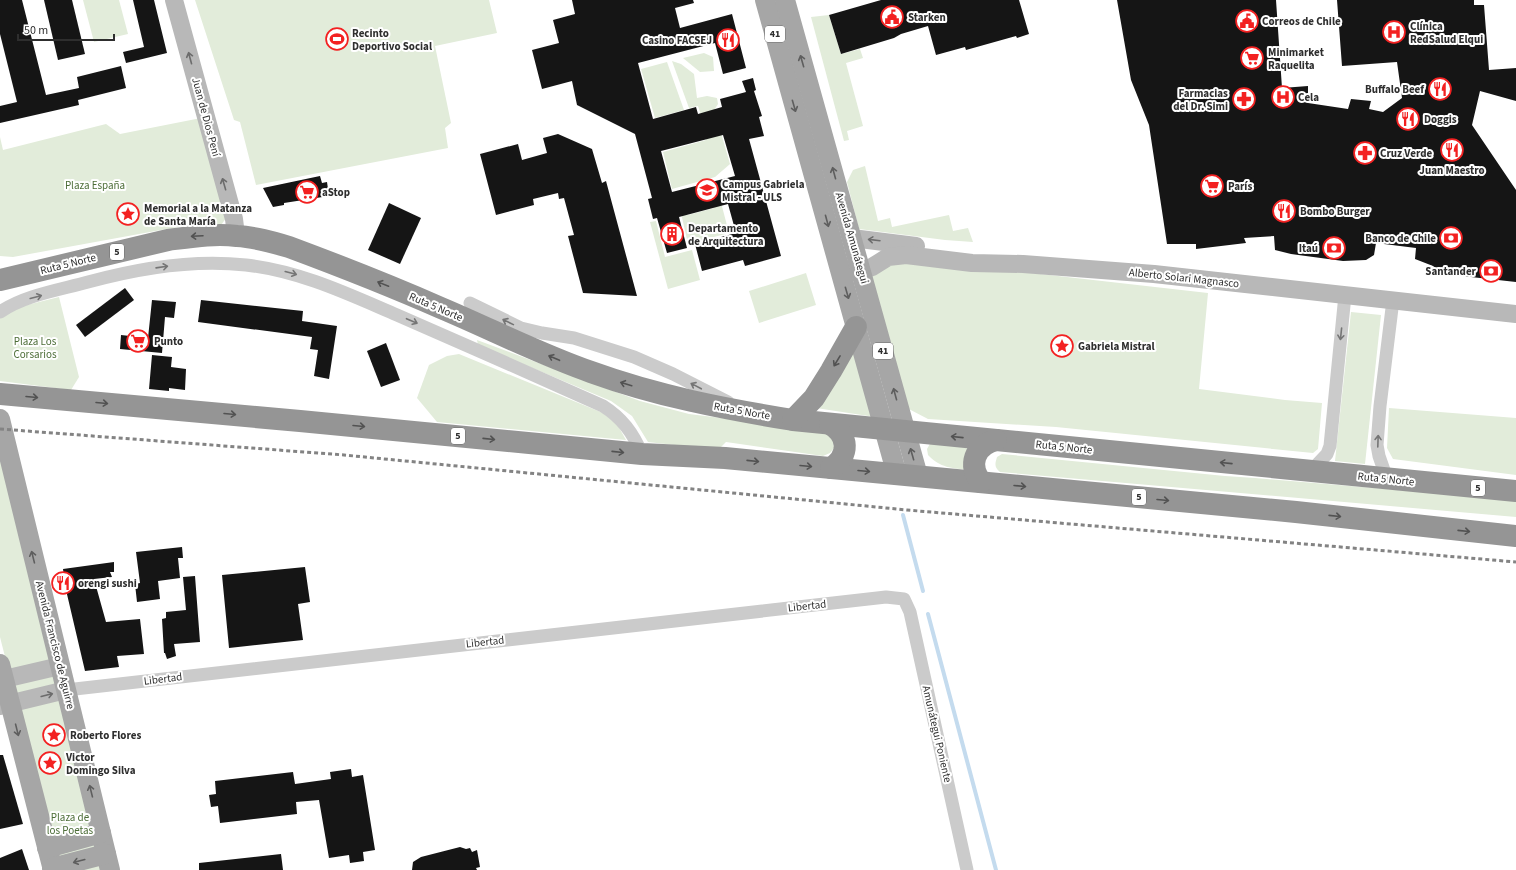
<svg xmlns="http://www.w3.org/2000/svg" width="1516" height="870" font-family="'Source Sans 3',sans-serif">
  <style>
    .green { fill: #e2ecda }
    .lines { fill: none; stroke-linecap: round; stroke-linejoin: round }
    .stream { stroke: #c4dbee; stroke-width: 4 }
    .building { fill: #151515; fill-rule: evenodd }
    .street { stroke: #cbcbcb; stroke-width: 13 }
    .secondary { stroke: #b8b8b8; stroke-width: 18 }
    .primary { stroke: #a6a6a6; stroke-width: 20 }
    .highway { stroke: #959595; stroke-width: 22 }
    .rail { stroke: #838383; stroke-width: 3; stroke-dasharray: 4 3; stroke-linecap: butt }
    .oneway { stroke: #6c6c6c }
    .oneway2 { stroke: #5e5e5e }
    .oneway3 { stroke: #525252 }
    .oneway4 { stroke: #757575 }
    .labels { text-anchor: middle; dominant-baseline: central; stroke-width: 4; stroke-linejoin: round; paint-order: stroke }
    .shield { fill: #fff; stroke: #6d6d6d; stroke-width: 1 }
    .shield-label { font-size: 10px; font-weight: bold; fill: #2e2e2e }
    .poi-label { font-size: 11px; font-weight: bold; fill: #2e2e2e; stroke: #fff; text-anchor: start }
    .street-label { font-size: 11px; fill: #2e2e2e; stroke: #fff }
    .park-label { font-size: 11px; fill: #4c6d37; stroke: #fff }
  </style>
  <rect width="100%" height="100%" fill="#fff"/>
  <g class="green">
    <path d="M83 0H119L128 34 94 42Z"/>
    <path d="M195 0H489L497 33 435 46 451 123 445 128 448 148 256 185 240 122 234 120Z"/>
    <path d="M829 15 841 54 860 49 863 58 846 63 863 126 847 131 849 140 844 141 811 17Z"/>
    <path d="M704 53 713 57 714 71 700 72 683 58Z"/>
    <path d="M672 61 681 64 694 74 697 98 707 96 717 98 718 104 713 112 701 115 698 106 689 108Z"/>
    <path d="M667 62 684 110 655 118 641 69Z"/>
    <path d="M201 118 227 217 221 225H196L172 228 13 257 0 256V137L3 150 106 124 120 134Z"/>
    <path d="M717 119 730 164 715 177 672 189 663 152 706 140 702 123Z"/>
    <path d="M865 166 878 221 890 218 892 227 949 215 953 231 968 228 973 242 945 240 859 229 847 182 853 170Z"/>
    <path d="M719 195 729 233 688 244 681 213 688 215 714 208 711 197Z"/>
    <path d="M656 221 665 257 692 250 700 280 668 289 650 222Z"/>
    <path d="M892 257 1208 293 1199 389 1285 400 1322 403 1318 449 1313 453 1056 427 928 419 905 407 867 272Z"/>
    <path d="M806 273 816 305 759 323 749 291Z"/>
    <path d="M59 297 79 377 71 390 0 381V318L11 309Z"/>
    <path d="M1351 312 1381 315 1365 464 1335 461Z"/>
    <path d="M477 340 640 401 689 414 828 431 833 435 834 448 830 453 823 456 726 442 718 450 648 442 632 416 611 401 478 345Z"/>
    <path d="M855 346 875 417 816 408Z"/>
    <path d="M459 354 603 413 617 424 626 440 437 422 417 398 429 365 447 356Z"/>
    <path d="M1389 408 1516 418V475L1393 459 1387 448Z"/>
    <path d="M931 442 975 445 969 470C952 468 940 468 928 455L927 449Z"/>
    <path d="M1002 454 1225 476 1255 478 1516 500V517L1000 472C994 467 995 464 997 457Z"/>
    <path d="M0 457 105 870H59L0 637Z"/>
  </g>
  <g class="lines">
    <g class="stream">
      <path d="M903 515 923 591"/>
      <path d="M928 614 996 870"/>
    </g>
  </g>
  <g class="building">
    <path d="M0 0H22L46 95 79 88 77 77 121 66 126 88 78 100 79 105 0 123V106L17 102 0 34Z"/>
    <path d="M44 0H72L85 54 58 60Z"/>
    <path d="M133 0H154L167 53 126 63 123 52 144 47Z"/>
    <path d="M572 0H693L694 3 675 8 680 28 732 14 746 68 723 74 715 43 638 63 653 119 696 107 698 114 722 107 720 99 746 92 742 81 753 78 756 90 754 91 762 116 759 117 764 136 749 139 781 256 745 266 743 260 702 271 695 244 736 233 728 204 679 217 687 248 667 253 657 218 653 219 648 199 652 198 635 134 577 105 572 81 542 89 532 50 559 43 553 20 575 14ZM723 135 735 176 672 192 661 151Z"/>
    <path d="M881 0H1019L1029 34 1017 38 1016 36 966 50 965 47 936 55 928 26 901 34 894 38 841 54 829 15Z"/>
    <path d="M1117 0H1276L1282 88 1308 86V103L1348 109 1351 99 1371 101 1369 109 1383 112 1402 98 1397 62 1342 66 1337 0H1474V5H1484L1489 70 1516 68V101L1480 91 1472 125 1516 190V282L1444 274 1433 266 1415 259 1416 248 1376 243 1374 255 1366 260 1343 261 1291 254 1275 250 1274 236 1244 238 1246 243 1196 249V244H1167L1149 125 1131 80Z"/>
    <path d="M558 134 592 149 602 183 606 181 637 296 583 293 568 236 574 235 564 198 559 199 558 193 533 199 534 205 496 215 480 154 518 144 522 160 547 153 543 138Z"/>
    <path d="M320 176 322 183 327 182 329 196 284 203V205L273 207 263 188Z"/>
    <path d="M389 203 421 218 400 264 368 250Z"/>
    <path d="M125 288 134 300 85 337 76 325Z"/>
    <path d="M152 300 176 302 174 318 165 317 162 353 120 349 121 335 148 338Z"/>
    <path d="M201 300 303 311 302 321 337 326 329 379 314 376 318 350 310 349 312 337 198 322Z"/>
    <path d="M386 343 400 380 381 387 367 351Z"/>
    <path d="M152 355 172 357 171 367 186 369 185 390 169 388V391L149 389Z"/>
    <path d="M182 547 183 558H178L180 578 158 581 160 599 137 602 135 584 140 583 136 552Z"/>
    <path d="M114 562V572H110L112 577 94 579 106 622 140 619 144 654 117 656 119 667 85 671 66 590 63 569Z"/>
    <path d="M305 567 310 602 298 604 303 640 229 648 222 575Z"/>
    <path d="M195 576 200 642 174 644 176 656 167 659 165 653H164L162 619 166 618V612L186 610 183 577Z"/>
    <path d="M0 755H3L23 824 0 829Z"/>
    <path d="M351 769 352 777 363 775 375 850 363 852 364 861 350 863 349 855 329 858 319 800 296 802 297 814 220 823 218 806 211 807 209 795 216 794 215 781 293 772 295 784 331 779 330 772Z"/>
    <path d="M460 847 466 849 470 848 472 852 477 850 480 867 476 868 477 870H412L413 862 421 857Z"/>
    <path d="M22 849 29 870H0V858Z"/>
    <path d="M281 854 283 870H199V863Z"/>
  </g>
  <g class="lines">
    <g class="street">
      <path d="M470 303 521 328 542 333 574 338 634 357 673 374 728 402"/>
      <path d="M0 312C25 295 59 290 88 282 139 268 193 259 246 265 300 271 348 294 397 315 466 345 534 375 603 406 622 418 633 433 642 454"/>
      <path d="M1311 471 1327 454 1330 446 1345 295"/>
      <path d="M1387 479 1379 456 1377 445 1380 406 1393 300"/>
      <path d="M66 690 886 597 904 599 910 612 967 870"/>
    </g>
    <g class="secondary">
      <path d="M174 0 234 219 236 235"/>
      <path d="M852 238 916 246"/>
      <path d="M847 269 861 271 872 267 888 257 906 255 972 263 1023 264 1154 274 1516 314"/>
      <path d="M0 680 60 666"/>
      <path d="M0 706 66 690"/>
    </g>
    <g class="primary">
      <path d="M765 0 897 475"/>
      <path d="M785 0 918 476"/>
      <path d="M0 419 110 870"/>
      <path d="M0 664 53 870"/>
      <path d="M47 848 101 833"/>
      <path d="M52 868 106 854"/>
    </g>
    <g class="highway">
      <path d="M0 280 168 240C191 237 215 233 237 236 255 237 272 242 289 247 340 266 391 286 441 308 491 329 539 354 591 372 657 396 725 409 793 420L1516 491"/>
      <path d="M0 394 300 421 642 454 725 458 1296 512 1516 536"/>
      <path d="M793 420 814 398 831 371 856 327"/>
      <path d="M830 424C849 435 850 456 831 468"/>
      <path d="M981 482C968 465 974 446 996 440"/>
    </g>
    <path class="rail" d="M0 429 344 455 907 510 1516 562"/>
  </g>
  <defs><path id="oneway-shaft" d="M-6 0H5M1.5-3L5.5 0L1.5 3" fill="none" stroke-width="1.6" stroke-linecap="round" stroke-linejoin="round"/></defs>
  <g class="oneway">
    <use href="#oneway-shaft" transform="translate(190 58) rotate(-105)"/>
    <use href="#oneway-shaft" transform="translate(224 184) rotate(-106)"/>
    <use href="#oneway-shaft" transform="translate(874 240) rotate(-173)"/>
    <use href="#oneway-shaft" transform="translate(47 695) rotate(-14)"/>
  </g>
  <g class="oneway2">
    <use href="#oneway-shaft" transform="translate(802 61) rotate(-106)"/>
    <use href="#oneway-shaft" transform="translate(794 106) rotate(74)"/>
    <use href="#oneway-shaft" transform="translate(834 173) rotate(-105)"/>
    <use href="#oneway-shaft" transform="translate(827 221) rotate(75)"/>
    <use href="#oneway-shaft" transform="translate(847 293) rotate(74)"/>
    <use href="#oneway-shaft" transform="translate(895 394) rotate(-105)"/>
    <use href="#oneway-shaft" transform="translate(912 454) rotate(-106)"/>
    <use href="#oneway-shaft" transform="translate(33 557) rotate(-104)"/>
    <use href="#oneway-shaft" transform="translate(17 730) rotate(76)"/>
    <use href="#oneway-shaft" transform="translate(91 791) rotate(-104)"/>
    <use href="#oneway-shaft" transform="translate(79 861) rotate(165)"/>
  </g>
  <g class="oneway3">
    <use href="#oneway-shaft" transform="translate(197 236) rotate(177)"/>
    <use href="#oneway-shaft" transform="translate(383 284) rotate(-158)"/>
    <use href="#oneway-shaft" transform="translate(554 358) rotate(-157)"/>
    <use href="#oneway-shaft" transform="translate(837 361) rotate(121)"/>
    <use href="#oneway-shaft" transform="translate(626 384) rotate(-163)"/>
    <use href="#oneway-shaft" transform="translate(32 397) rotate(5)"/>
    <use href="#oneway-shaft" transform="translate(102 403) rotate(5)"/>
    <use href="#oneway-shaft" transform="translate(230 414) rotate(5)"/>
    <use href="#oneway-shaft" transform="translate(359 426) rotate(5)"/>
    <use href="#oneway-shaft" transform="translate(957 437) rotate(-174)"/>
    <use href="#oneway-shaft" transform="translate(489 439) rotate(6)"/>
    <use href="#oneway-shaft" transform="translate(618 452) rotate(6)"/>
    <use href="#oneway-shaft" transform="translate(753 461) rotate(6)"/>
    <use href="#oneway-shaft" transform="translate(1226 463) rotate(-174)"/>
    <use href="#oneway-shaft" transform="translate(806 466) rotate(5)"/>
    <use href="#oneway-shaft" transform="translate(864 471) rotate(5)"/>
    <use href="#oneway-shaft" transform="translate(1020 486) rotate(5)"/>
    <use href="#oneway-shaft" transform="translate(1163 500) rotate(5)"/>
    <use href="#oneway-shaft" transform="translate(1335 516) rotate(6)"/>
    <use href="#oneway-shaft" transform="translate(1464 531) rotate(6)"/>
  </g>
  <g class="oneway4">
    <use href="#oneway-shaft" transform="translate(162 267) rotate(-8)"/>
    <use href="#oneway-shaft" transform="translate(291 273) rotate(15)"/>
    <use href="#oneway-shaft" transform="translate(36 297) rotate(-15)"/>
    <use href="#oneway-shaft" transform="translate(412 321) rotate(23)"/>
    <use href="#oneway-shaft" transform="translate(508 322) rotate(-154)"/>
    <use href="#oneway-shaft" transform="translate(1341 334) rotate(96)"/>
    <use href="#oneway-shaft" transform="translate(696 386) rotate(-152)"/>
    <use href="#oneway-shaft" transform="translate(1378 441) rotate(-88)"/>
  </g>
  <defs>
    <g id="civic-ring" transform="scale(1.15)"><circle r="9.5" fill="#fff" stroke="#f32121" stroke-width="1.5"/><path d="M-.6-6.5H3V-4.5H.6V-3L4-1V1h2V6H-6V1h2V-1L-.6-3ZM-1.2 2.5V6h2.4V2.5Z" fill="#f32121"/></g>
    <g id="hospital-ring" transform="scale(1.15)"><circle r="9.5" fill="#fff" stroke="#f32121" stroke-width="1.5"/><path d="M-5-5h3v3.5h4V-5h3V5h-3V1.5h-4V5h-3Z" fill="#f32121"/></g>
    <g id="stadium-ring" transform="scale(1.15)"><circle r="9.5" fill="#fff" stroke="#f32121" stroke-width="1.5"/><path d="M0-5a6.5 5 0 1 0 0 10a6.5 5 0 1 0 0-10ZM-3.5-1.8h7v3.6h-7Z" fill="#f32121"/></g>
    <g id="restaurant-ring" transform="scale(1.15)"><circle r="9.5" fill="#fff" stroke="#f32121" stroke-width="1.5"/><path d="M-5-6h1v4h1v-4h1v4h1v-4h1v5L-1.5 .5V6h-2V.5L-5-1ZM5-6V6H3V1.5H1.5Q1.5-4 5-6Z" fill="#f32121"/></g>
    <g id="supermarket-ring" transform="scale(1.15)"><circle r="9.5" fill="#fff" stroke="#f32121" stroke-width="1.5"/><path d="M-6-5.5h2.5l.6 2H6L4.5 2H-2.5L-4.4-4H-6ZM-1.5 3.2a1.3 1.3 0 1 0 .1 0ZM3 3.2a1.3 1.3 0 1 0 .1 0Z" fill="#f32121"/></g>
    <g id="pharmacy-ring" transform="scale(1.15)"><circle r="9.5" fill="#fff" stroke="#f32121" stroke-width="1.5"/><path d="M-2-6h4v4h4v4h-4v4h-4v-4h-4v-4h4Z" fill="#f32121"/></g>
    <g id="university-ring" transform="scale(1.15)"><circle r="9.5" fill="#fff" stroke="#f32121" stroke-width="1.5"/><path d="M0-5L7-2L0 1L-7-2ZM-4 1L0 2.5L4 1V4Q0 6-4 4Z" fill="#f32121"/></g>
    <g id="sight-ring" transform="scale(1.15)"><circle r="9.5" fill="#fff" stroke="#f32121" stroke-width="1.5"/><path d="M0-6L1.8-2.2L6-1.7L2.9 1.2L3.7 5.4L0 3.3L-3.7 5.4L-2.9 1.2L-6-1.7L-1.8-2.2Z" fill="#f32121"/></g>
    <g id="building-ring" transform="scale(1.15)"><circle r="9.5" fill="#fff" stroke="#f32121" stroke-width="1.5"/><path d="M-4-6H4V6H1V3H-1V6H-4ZM-2.5-4.3h1.7v1.8h-1.7ZM.8-4.3h1.7v1.8H.8ZM-2.5-1h1.7V.8h-1.7ZM.8-1h1.7V.8H.8Z" fill="#f32121"/></g>
    <g id="bank-ring" transform="scale(1.15)"><circle r="9.5" fill="#fff" stroke="#f32121" stroke-width="1.5"/><path d="M-6-4H6V4H-6ZM0-2.3a2.3 2.3 0 1 0 0 4.6a2.3 2.3 0 1 0 0-4.6Z" fill="#f32121"/></g>
  </defs>
  <g fill-rule="evenodd">
    <use href="#civic-ring" x="892" y="17"/>
    <use href="#civic-ring" x="1247" y="21"/>
    <use href="#hospital-ring" x="1394" y="32"/>
    <use href="#stadium-ring" x="337" y="39"/>
    <use href="#restaurant-ring" x="728" y="40"/>
    <use href="#supermarket-ring" x="1252" y="58"/>
    <use href="#restaurant-ring" x="1440" y="89"/>
    <use href="#hospital-ring" x="1283" y="97"/>
    <use href="#pharmacy-ring" x="1244" y="99"/>
    <use href="#restaurant-ring" x="1408" y="119"/>
    <use href="#restaurant-ring" x="1452" y="150"/>
    <use href="#pharmacy-ring" x="1365" y="153"/>
    <use href="#supermarket-ring" x="1212" y="186"/>
    <use href="#university-ring" x="707" y="190"/>
    <use href="#supermarket-ring" x="307" y="192"/>
    <use href="#restaurant-ring" x="1284" y="211"/>
    <use href="#sight-ring" x="128" y="214"/>
    <use href="#building-ring" x="672" y="234"/>
    <use href="#bank-ring" x="1451" y="238"/>
    <use href="#bank-ring" x="1334" y="248"/>
    <use href="#bank-ring" x="1491" y="271"/>
    <use href="#supermarket-ring" x="138" y="341"/>
    <use href="#sight-ring" x="1062" y="346"/>
    <use href="#restaurant-ring" x="63" y="583"/>
    <use href="#sight-ring" x="54" y="735"/>
    <use href="#sight-ring" x="50" y="763"/>
  </g>
  <g class="labels">
    <g class="shield">
      <rect x="765" y="26" width="20" height="16" rx="3"/>
      <rect x="110" y="244" width="14" height="16" rx="3"/>
      <rect x="873" y="343" width="20" height="16" rx="3"/>
      <rect x="451" y="428" width="14" height="16" rx="3"/>
      <rect x="1471" y="480" width="14" height="16" rx="3"/>
      <rect x="1132" y="489" width="14" height="16" rx="3"/>
    </g>
    <g class="shield-label">
      <text x="775" y="34">41</text>
      <text x="117" y="252">5</text>
      <text x="883" y="351">41</text>
      <text x="458" y="436">5</text>
      <text x="1478" y="488">5</text>
      <text x="1139" y="497">5</text>
    </g>
    <g class="poi-label">
      <text x="908" y="17">Starken</text>
      <text x="1262" y="21">Correos de Chile</text>
      <text x="1410" y="26">Clínica<tspan x="1410" dy="13">RedSalud Elqui</tspan></text>
      <text x="352" y="33">Recinto<tspan x="352" dy="13">Deportivo Social</tspan></text>
      <text x="712" y="40" text-anchor="end">Casino FACSEJ</text>
      <text x="1268" y="52">Minimarket<tspan x="1268" dy="13">Raquelita</tspan></text>
      <text x="1424" y="89" text-anchor="end">Buffalo Beef</text>
      <text x="1228" y="93" text-anchor="end">Farmacias<tspan x="1228" dy="13">del Dr. Simi</tspan></text>
      <text x="1298" y="97">Cela</text>
      <text x="1424" y="119">Doggis</text>
      <text x="1380" y="153">Cruz Verde</text>
      <text x="1452" y="170" text-anchor="middle">Juan Maestro</text>
      <text x="722" y="184">Campus Gabriela<tspan x="722" dy="13">Mistral - ULS</tspan></text>
      <text x="1228" y="186">París</text>
      <text x="322" y="192">aStop</text>
      <text x="144" y="208">Memorial a la Matanza<tspan x="144" dy="13">de Santa María</tspan></text>
      <text x="1300" y="211">Bombo Burger</text>
      <text x="688" y="228">Departamento<tspan x="688" dy="13">de Arquitectura</tspan></text>
      <text x="1436" y="238" text-anchor="end">Banco de Chile</text>
      <text x="1318" y="248" text-anchor="end">Itaú</text>
      <text x="1476" y="271" text-anchor="end">Santander</text>
      <text x="154" y="341">Punto</text>
      <text x="1078" y="346">Gabriela Mistral</text>
      <text x="78" y="583">orengi sushi</text>
      <text x="70" y="735">Roberto Flores</text>
      <text x="66" y="757">Victor<tspan x="66" dy="13">Domingo Silva</tspan></text>
    </g>
    <g class="street-label">
      <text transform="translate(206 117) rotate(75)">Juan de Dios Pení</text>
      <text transform="translate(852 238) rotate(74)">Avenida Amunátegui</text>
      <text transform="translate(68 264) rotate(-14)">Ruta 5 Norte</text>
      <text transform="translate(1184 278) rotate(6)">Alberto Solari Magnasco</text>
      <text transform="translate(436 307) rotate(23)">Ruta 5 Norte</text>
      <text transform="translate(742 411) rotate(10)">Ruta 5 Norte</text>
      <text transform="translate(1064 447) rotate(6)">Ruta 5 Norte</text>
      <text transform="translate(1386 479) rotate(6)">Ruta 5 Norte</text>
      <text transform="translate(807 606) rotate(-6)">Libertad</text>
      <text transform="translate(485 642) rotate(-6)">Libertad</text>
      <text transform="translate(55 645) rotate(76)">Avenida Francisco de Aguirre</text>
      <text transform="translate(163 679) rotate(-7)">Libertad</text>
      <text transform="translate(937 734) rotate(77)">Amunátegui Poniente</text>
    </g>
    <g class="park-label">
      <text x="95" y="185">Plaza España</text>
      <text x="35" y="341">Plaza Los<tspan x="35" dy="13">Corsarios</tspan></text>
      <text x="70" y="817">Plaza de<tspan x="70" dy="13">los Poetas</tspan></text>
    </g>
  </g>
  <path d="M18 34v6h96v-6" fill="none" stroke="#2e2e2e" stroke-width="2"/>
  <text x="24" y="34" font-size="12" fill="#2e2e2e" stroke="#ffffff" stroke-width="3" paint-order="stroke">50 m</text>
</svg>
